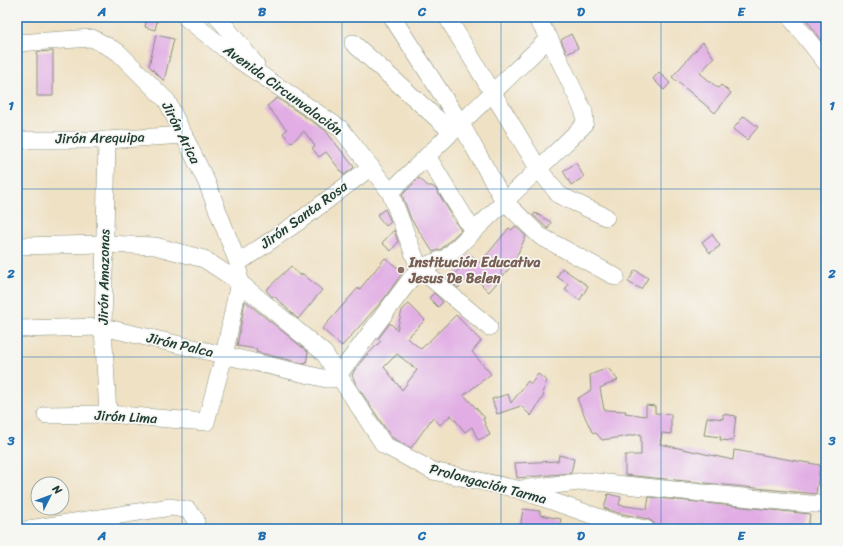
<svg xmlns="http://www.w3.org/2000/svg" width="843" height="546" font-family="Sriracha,sans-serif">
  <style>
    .building { fill: #e1ade4; fill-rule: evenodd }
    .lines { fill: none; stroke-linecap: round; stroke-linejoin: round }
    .minor-casing { stroke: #878f7c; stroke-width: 18 }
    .minor { stroke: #fff; stroke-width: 17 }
    .grid { fill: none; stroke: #1f6fb2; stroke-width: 1; stroke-opacity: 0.55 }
    .education-dot { fill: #8d6e63; stroke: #f6f6f2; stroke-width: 1.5 }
    .labels { text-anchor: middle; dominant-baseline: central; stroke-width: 3.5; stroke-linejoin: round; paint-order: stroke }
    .street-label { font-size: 14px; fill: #1f3d34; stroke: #f6f6f2 }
    .education-label { font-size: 14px; font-weight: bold; fill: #785e54; stroke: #f6f6f2; text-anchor: start }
    .neatline { fill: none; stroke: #1f6fb2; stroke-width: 1.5 }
    .grid-label { font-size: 13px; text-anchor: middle; font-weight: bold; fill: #1f6fb2 }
  </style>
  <rect width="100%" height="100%" fill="#f6f6f2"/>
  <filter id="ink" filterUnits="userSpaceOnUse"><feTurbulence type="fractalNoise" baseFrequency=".025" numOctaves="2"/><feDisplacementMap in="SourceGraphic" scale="8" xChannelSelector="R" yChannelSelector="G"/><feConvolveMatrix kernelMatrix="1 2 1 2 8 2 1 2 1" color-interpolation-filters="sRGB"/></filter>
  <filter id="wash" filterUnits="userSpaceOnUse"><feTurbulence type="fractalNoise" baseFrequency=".012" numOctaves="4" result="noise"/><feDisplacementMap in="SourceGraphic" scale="16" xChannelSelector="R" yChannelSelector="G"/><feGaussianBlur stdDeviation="0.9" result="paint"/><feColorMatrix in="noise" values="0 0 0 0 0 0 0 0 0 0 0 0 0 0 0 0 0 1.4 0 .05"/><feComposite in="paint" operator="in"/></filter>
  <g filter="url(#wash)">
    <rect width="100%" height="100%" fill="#efe1c4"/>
    <g id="blocks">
      <g class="building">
        <path d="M147 17H158L155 30 145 27Z"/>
        <path d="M805 17H826V47L817 35Z"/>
        <path d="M571 34 578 48 567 54 561 40Z"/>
        <path d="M156 35 174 39 164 81 149 66Z"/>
        <path d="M703 42 714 58 700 73 718 88 721 85 731 93 715 113 672 77Z"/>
        <path d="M53 51V96H37V52Z"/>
        <path d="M659 72 670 83 664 90 653 79Z"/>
        <path d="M277 98 325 130 354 167 352 169 344 175 326 152 319 157 312 148 315 146 304 131 291 143 283 133 287 130 267 106Z"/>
        <path d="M744 116 758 127 747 140 733 129Z"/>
        <path d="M576 163 584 177 571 185 563 171Z"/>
        <path d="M419 178 428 186H432L436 189 451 214 450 215 461 230 441 249 433 252 411 219 402 195Z"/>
        <path d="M385 209 391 222 386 226 377 215Z"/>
        <path d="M535 213 551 222 548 229 533 215Z"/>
        <path d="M515 226 526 236 513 264 489 292 472 275 458 288 448 280 464 265 461 263 470 254 480 263 509 228 512 230Z"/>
        <path d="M394 230 398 242 391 251 382 243Z"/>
        <path d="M712 234 720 246 710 253 702 242Z"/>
        <path d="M385 258 403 272 383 300 342 346 322 329 358 288 359 290Z"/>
        <path d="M291 266 299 275 303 274 322 290 298 319 274 296 272 297 266 290Z"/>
        <path d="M562 268 588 286 580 300 565 290 568 284 557 277Z"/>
        <path d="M635 270 648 278 641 289 628 282Z"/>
        <path d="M434 293 443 302 438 307 429 298Z"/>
        <path d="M245 301 308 352 306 364 256 352 257 349 237 346Z"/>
        <path d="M409 304 425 320 407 338 421 349 456 315 481 341 472 352 491 374 464 395 485 418 483 419 490 435 478 440 472 427 465 432 451 415 440 425 433 417 411 448 391 437 356 384 352 375 354 371 364 358 381 341 378 339 390 323 397 330 402 310ZM397 354 417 370 402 390 384 367Z"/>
        <path d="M608 368 618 380 600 388 604 410 626 411 625 413 646 416V405L655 406V413L671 414V434L662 433 660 444 733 460 734 450 820 465 816 494 625 475V455H641V434L602 440 597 434 592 432 577 399 591 390 590 375Z"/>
        <path d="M538 374 547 381 542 393 544 395 531 416 521 406 497 414 492 399 508 394 511 403 528 381 531 384Z"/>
        <path d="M723 414 736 416 733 441 720 440 721 437 704 435 707 417 723 419Z"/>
        <path d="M559 455 574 459 571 473 517 478 515 463 558 461Z"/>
        <path d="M608 494 621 497 619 505 647 509 649 497 810 514 808 529 765 526V529H669L656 527 653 522 648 519 618 513 604 508Z"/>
        <path d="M523 509 540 511V515L561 519 559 529H520Z"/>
      </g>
    </g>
  </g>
  <g filter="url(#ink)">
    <use href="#blocks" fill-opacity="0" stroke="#878f7c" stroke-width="1"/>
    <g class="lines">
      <g class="minor-casing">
        <g id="minor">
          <path d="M218 17 256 65"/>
          <path d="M392 17 461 124 504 201 540 236 616 277"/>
          <path d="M447 17 538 168 559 195 606 217"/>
          <path d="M790 17 826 63"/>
          <path d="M17 43 92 38 118 52 167 101 207 183 238 263 239 282 224 356 206 422 108 414 46 415"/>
          <path d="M353 43 452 132"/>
          <path d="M17 140H107L184 135"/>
          <path d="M107 140 103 327 108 414"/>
          <path d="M427 156 473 231"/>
          <path d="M390 192 549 38"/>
          <path d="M17 246 105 244 155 246 204 259 239 282 324 353 384 445 433 471 517 489 615 523 646 529"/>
          <path d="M238 263 298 222 371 167"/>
          <path d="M419 268 446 258 582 127 585 122 584 112 549 38 536 17"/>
          <path d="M419 268 489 327"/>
          <path d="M17 329 103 327 327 379H333L339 374 419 268 390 192 341 129 239 60 185 17"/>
          <path d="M521 489 587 481 809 504H826"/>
          <path d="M29 529 171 507 188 510 196 520 195 529"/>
        </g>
      </g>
      <use href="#minor" class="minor"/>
    </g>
  </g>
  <path class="grid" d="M182 17V529M342 17V529M501 17V529M661 17V529M17 189H826M17 357H826"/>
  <circle class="education-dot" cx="401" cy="270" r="4"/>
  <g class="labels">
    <g class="street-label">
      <text transform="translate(283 90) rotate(36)">Avenida Circunvalación</text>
      <text transform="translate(181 133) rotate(63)">Jirón Arica</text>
      <text transform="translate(100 138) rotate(-1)">Jirón Arequipa</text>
      <text transform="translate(304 215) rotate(-36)">Jirón Santa Rosa</text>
      <text transform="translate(104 277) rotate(-89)">Jirón Amazonas</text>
      <text transform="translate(180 345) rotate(13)">Jirón Palca</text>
      <text transform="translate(126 417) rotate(3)">Jirón Lima</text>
      <text transform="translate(488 484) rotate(15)">Prolongación Tarma</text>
    </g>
    <g class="education-label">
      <text x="409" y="262">Institución Educativa<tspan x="409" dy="16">Jesus De Belen</tspan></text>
    </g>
  </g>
  <rect width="843" height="546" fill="none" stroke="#f6f6f2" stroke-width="44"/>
  <g transform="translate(50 496) rotate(48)"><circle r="19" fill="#f6f6f2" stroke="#a0aca6"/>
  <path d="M0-3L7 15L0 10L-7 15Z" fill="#1f6fb2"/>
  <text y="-6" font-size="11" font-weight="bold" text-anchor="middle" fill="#1f3d34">N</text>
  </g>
  <rect x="22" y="22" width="799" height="502" class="neatline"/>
  <g class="grid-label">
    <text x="102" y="16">A</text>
    <text x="262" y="16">B</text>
    <text x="422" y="16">C</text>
    <text x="581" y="16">D</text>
    <text x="741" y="16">E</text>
    <text x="11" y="110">1</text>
    <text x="832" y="110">1</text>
    <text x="11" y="278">2</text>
    <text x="832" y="278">2</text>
    <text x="11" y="445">3</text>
    <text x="832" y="445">3</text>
    <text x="102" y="540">A</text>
    <text x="262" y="540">B</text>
    <text x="422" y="540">C</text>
    <text x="581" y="540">D</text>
    <text x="741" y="540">E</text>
  </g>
</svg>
